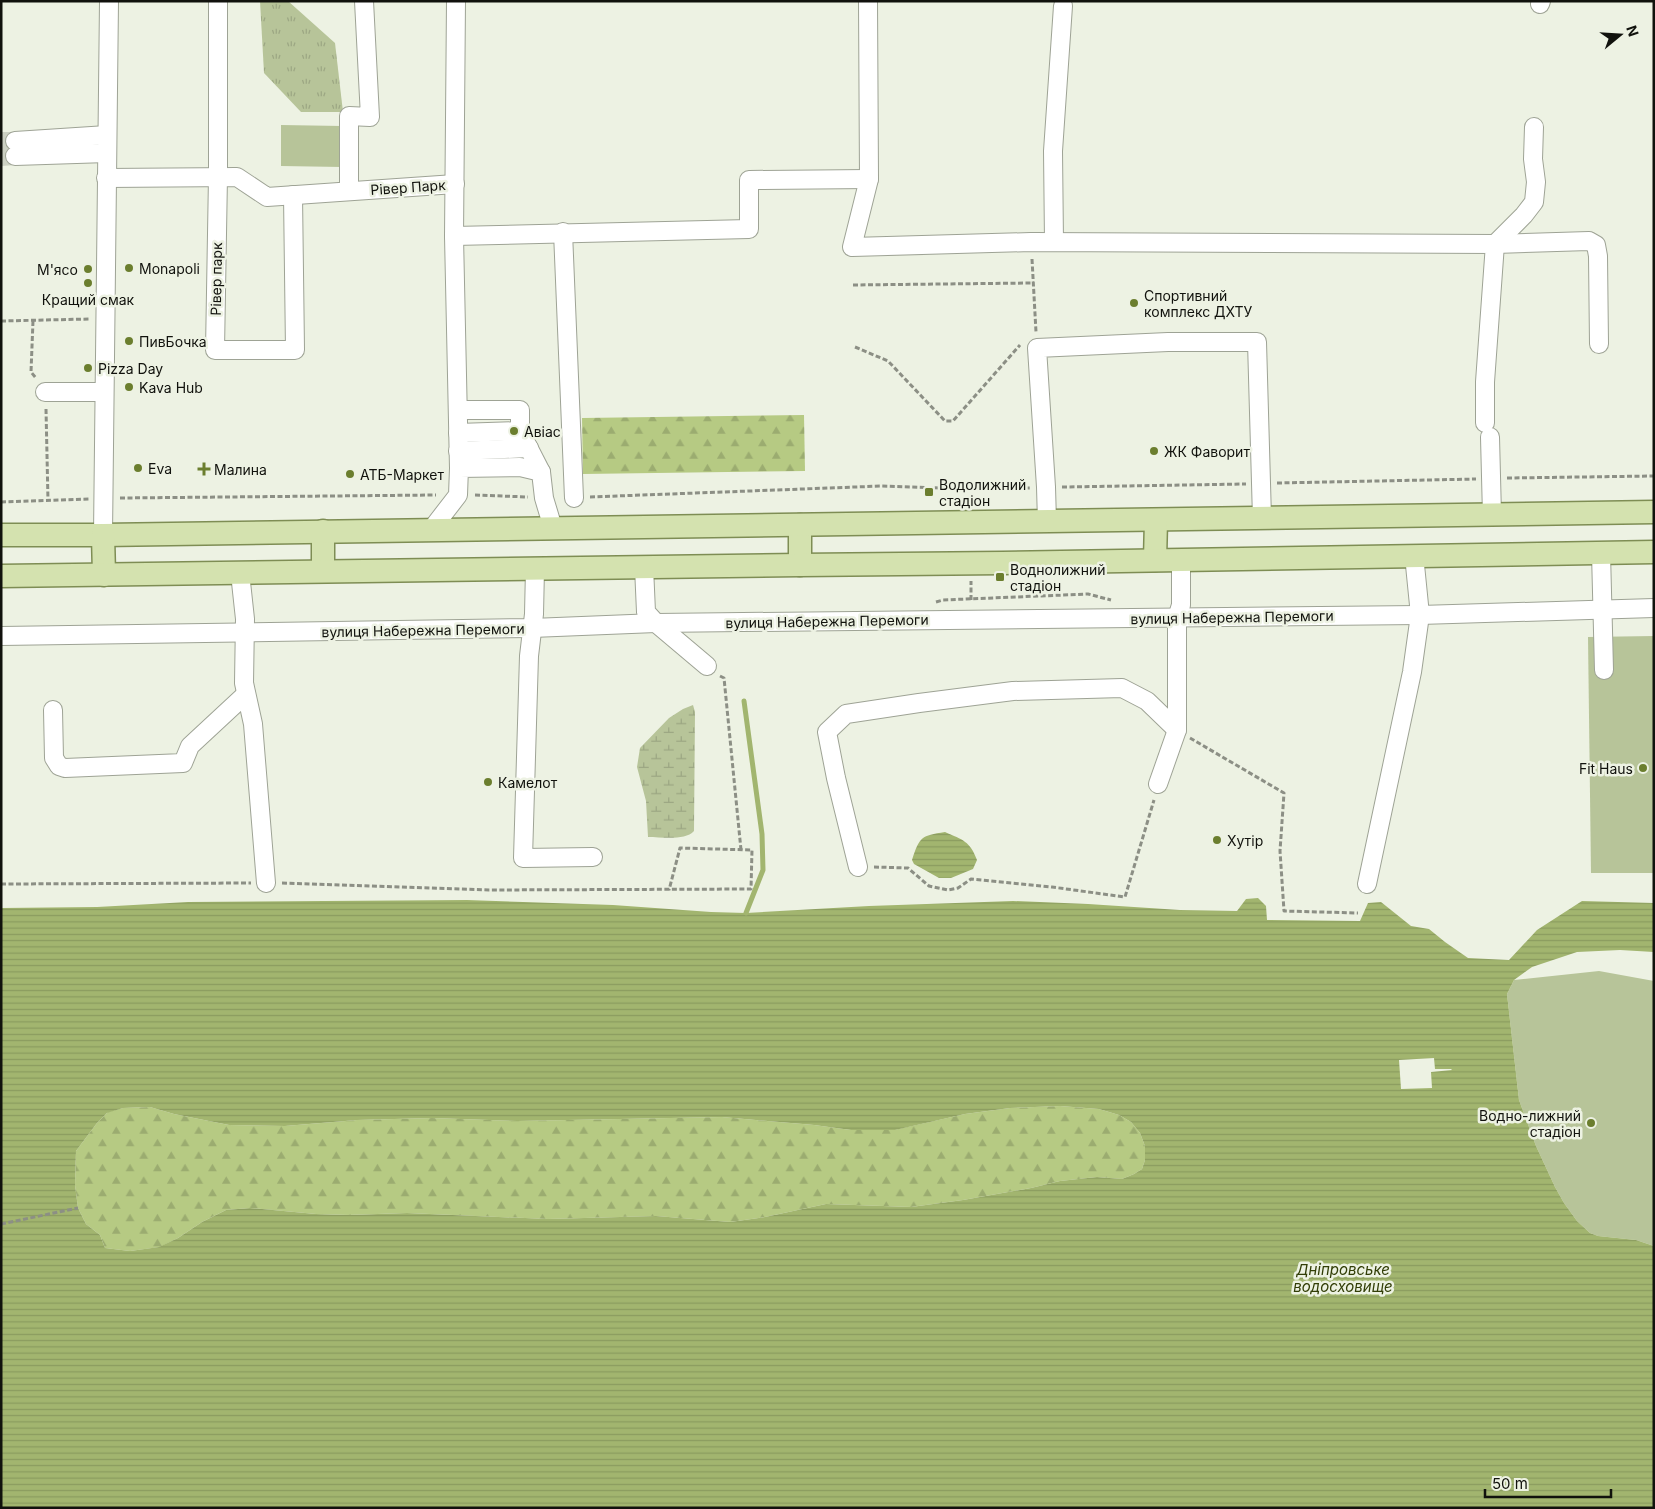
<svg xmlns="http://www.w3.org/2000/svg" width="1655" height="1509" font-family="Inter,sans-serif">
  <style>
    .grass { fill: url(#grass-tufts) }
    .forest { fill: url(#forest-firs) }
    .wetland { fill: url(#wetland-marsh) }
    .garden { fill: #b7c499 }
    .water { fill: url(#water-rules); fill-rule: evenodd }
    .pier { fill: #edf2e3 }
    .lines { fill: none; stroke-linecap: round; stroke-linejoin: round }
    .stream { stroke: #a2b56f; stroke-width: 5 }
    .minor-tunnel { stroke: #ccd0c3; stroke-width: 18; stroke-dasharray: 18 9; stroke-linecap: butt }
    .minor-casing { stroke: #9ea395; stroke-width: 20 }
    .major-casing { stroke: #7e8d54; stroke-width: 25 }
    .path { stroke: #8c8f85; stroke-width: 3; stroke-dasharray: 5 2.5; stroke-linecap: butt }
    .minor { stroke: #fff; stroke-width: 18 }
    .major { stroke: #d4e2af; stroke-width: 22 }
    .poi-dot { fill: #6b7e2e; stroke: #edf2e3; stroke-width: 2 }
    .labels { text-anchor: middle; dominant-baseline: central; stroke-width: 5; stroke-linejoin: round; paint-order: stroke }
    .street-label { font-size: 14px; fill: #11120d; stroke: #edf2e3 }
    .poi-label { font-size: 14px; fill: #11120d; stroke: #edf2e3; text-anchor: start }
    .water-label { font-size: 15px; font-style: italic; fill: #323e07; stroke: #edf2e3 }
  </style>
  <defs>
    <pattern id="grass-tufts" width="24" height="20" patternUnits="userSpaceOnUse" patternTransform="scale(1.25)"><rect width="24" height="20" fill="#b7c499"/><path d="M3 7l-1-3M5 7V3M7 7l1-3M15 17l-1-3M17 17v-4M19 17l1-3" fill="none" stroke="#9ca783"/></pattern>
    <pattern id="forest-firs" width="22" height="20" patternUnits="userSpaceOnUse" patternTransform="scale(1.25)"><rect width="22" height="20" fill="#b6ca83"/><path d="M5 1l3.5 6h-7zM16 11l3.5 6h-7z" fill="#9bac70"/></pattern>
    <pattern id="wetland-marsh" width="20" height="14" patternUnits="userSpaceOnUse" patternTransform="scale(1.25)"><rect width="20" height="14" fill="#b7c499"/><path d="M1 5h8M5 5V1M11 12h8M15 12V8" fill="none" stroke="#9ca783"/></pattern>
    <pattern id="water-rules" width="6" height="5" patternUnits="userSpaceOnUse" patternTransform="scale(1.25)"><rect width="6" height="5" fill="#a2b56f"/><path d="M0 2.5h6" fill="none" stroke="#8a9b5f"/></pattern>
  </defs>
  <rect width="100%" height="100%" fill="#edf2e3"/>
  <path class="grass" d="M260 1H288L335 43 343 112H301L264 73Z"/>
  <g class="forest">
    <path d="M804 415 805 471 583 474 582 418Z"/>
    <path d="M1060 1106 1099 1109 1119 1115 1131 1122 1140 1133 1145 1146V1160L1142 1169 1134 1174 1122 1179 1097 1177 1060 1181 1031 1188 963 1200 911 1207 826 1204 765 1217 730 1222 656 1216 548 1219 407 1213 348 1215 316 1214 250 1208 226 1210 202 1222 178 1238 160 1247 130 1251 105 1248 100 1235 86 1224 78 1208 75 1185 76 1151 97 1123 108 1112 123 1108 150 1107 174 1114 229 1125 285 1126 357 1120 432 1118 517 1121 722 1117 814 1125 851 1130H894L965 1114 1010 1108Z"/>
  </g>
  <path class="wetland" d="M693 705 695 712 694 831C685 841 662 837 648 837L646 801 637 767 640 748 669 718 683 709Z"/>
  <g class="garden">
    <path d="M281 125 342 126V167L281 166Z"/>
    <path d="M1654 636V873H1591L1588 637Z"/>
    <path d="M1599 971 1654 981V1246L1636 1240 1598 1236 1590 1233 1577 1221 1564 1203 1555 1187 1536 1146 1519 1100 1507 994 1514 980Z"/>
  </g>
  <g class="water">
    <path d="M945 832C963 840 970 841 977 860L973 869 951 878H939L914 864 912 860C920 836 921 836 945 832Z"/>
    <path d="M1258 898 1266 906 1267 920 1360 921 1368 903 1381 902 1411 926 1429 929 1445 942 1468 958 1509 960 1537 930 1582 901 1654 903V952L1620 950 1577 952 1532 967 1514 980 1507 994 1519 1100 1536 1146 1555 1187 1564 1203 1577 1221 1590 1233 1598 1236 1636 1240 1654 1246V1508H1V908L97 907 188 902 467 900 613 905 711 912 746 913 869 906 1013 901 1088 904 1180 910 1237 911 1246 899ZM1060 1106 1099 1109 1119 1115 1131 1122 1140 1133 1145 1146V1160L1142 1169 1134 1174 1122 1179 1097 1177 1060 1181 1031 1188 963 1200 911 1207 826 1204 765 1217 730 1222 656 1216 548 1219 407 1213 348 1215 316 1214 250 1208 226 1210 202 1222 178 1238 159 1247 130 1251 105 1248 100 1235 86 1224 78 1208 75 1185 76 1151 97 1123 107 1113 123 1108 150 1107 174 1114 229 1125 285 1126 357 1120 432 1118 517 1121 722 1117 814 1125 851 1130H895L965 1114 1010 1108Z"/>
  </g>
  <path class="pier" d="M1434 1058 1435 1069H1451L1452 1070 1431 1072 1432 1088 1401 1089 1399 1060Z"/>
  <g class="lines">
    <path class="stream" d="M744 701 762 834 763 870 746 913"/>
    <g class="minor-tunnel">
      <path d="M1 141H15"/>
      <path d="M1 157 15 156"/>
    </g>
    <g class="minor-casing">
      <g id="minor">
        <path d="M218 1V176L215 350H295L293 195"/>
        <path d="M456 1 454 236 459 468"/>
        <path d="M868 1 869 179 852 247 1031 242 1495 244 1485 382V423"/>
        <path d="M1540 4 1541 1"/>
        <path d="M15 141 107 135"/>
        <path d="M15 156 107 153"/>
        <path d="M106 178 237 177 267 197 455 184"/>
        <path d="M349 191V116L370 117 364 1"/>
        <path d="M563 232 574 498"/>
        <path d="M454 236 749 229V180L869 179"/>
        <path d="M1054 242 1053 151 1063 6"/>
        <path d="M1495 244 1589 241 1596 245 1598 256 1599 344"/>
        <path d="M1495 244 1524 215 1534 202 1536 182 1533 159 1534 127"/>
        <path d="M45 392H104"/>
        <path d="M458 410H520V431L541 472"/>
        <path d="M458 433 520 431"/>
        <path d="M1490 437 1492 515"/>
        <path d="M458 451 529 448"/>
        <path d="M1047 521 1046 487 1037 348 1168 342H1257L1262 518"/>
        <path d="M431 530 458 495 459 468 520 467 541 472 544 498 553 528"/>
        <path d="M103 535 109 1"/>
        <path d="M1601 553 1604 670"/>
        <path d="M644 567 646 612 656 623 707 666"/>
        <path d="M535 569 534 614 529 656 523 858 593 857"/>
        <path d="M240 573 245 619 244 683 253 724 266 883"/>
        <path d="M1 636 532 628 656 623 1420 615 1654 608"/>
        <path d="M53 710 54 758 59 766 65 768 183 763 190 746 246 694"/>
        <path d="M1158 784 1177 730V618L1181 605V559"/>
        <path d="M858 867 836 778 827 732 846 714 919 703 1013 691 1122 688 1147 701 1177 730"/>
        <path d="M1367 884 1412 672 1420 615 1414 555"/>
      </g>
    </g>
    <g class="major-casing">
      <g id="major">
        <path d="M800 525V565"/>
        <path d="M323 531V571"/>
        <path d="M1 535H103L1654 512"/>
        <path d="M103 535 104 575"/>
        <path d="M1155 560 1156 520"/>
        <path d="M1 576 800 565 1002 563 1654 552"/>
      </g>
    </g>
    <g class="path">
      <path d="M1032 259 1036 332"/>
      <path d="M853 285 1034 283"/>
      <path d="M1 321 89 319"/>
      <path d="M33 321 31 372 36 378"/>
      <path d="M855 347 888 361 945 421H953L1020 345"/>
      <path d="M46 409 48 501"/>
      <path d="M1507 478 1654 476"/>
      <path d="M1277 483 1476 479"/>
      <path d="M1062 487 1246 484"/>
      <path d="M475 495 528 497"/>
      <path d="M590 497 882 486 971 489 1031 488"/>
      <path d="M120 498 436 495"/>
      <path d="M1 502 89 499"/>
      <path d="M971 600V581"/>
      <path d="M936 602 943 600 1088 594 1111 600"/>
      <path d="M720 676 724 678 741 850"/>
      <path d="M1190 738 1284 793 1280 851 1284 911 1358 913"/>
      <path d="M874 867 908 868 929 886 948 890 958 888 971 879 1052 887 1125 897 1154 800"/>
      <path d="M282 883 489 890 751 889 752 850 680 848 669 890"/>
      <path d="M1 884 251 883"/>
      <path d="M1 1224 78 1208"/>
    </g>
    <use href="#minor" class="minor"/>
    <use href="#major" class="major"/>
  </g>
  <g class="poi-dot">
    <circle cx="129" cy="268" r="5"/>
    <circle cx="88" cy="269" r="5"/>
    <circle cx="88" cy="283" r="5"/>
    <circle cx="1134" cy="303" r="5"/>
    <circle cx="129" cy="341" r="5"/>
    <circle cx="88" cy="368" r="5"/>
    <circle cx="129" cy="387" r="5"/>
    <circle cx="514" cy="431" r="5"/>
    <circle cx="1154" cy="451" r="5"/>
    <circle cx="138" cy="468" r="5"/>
    <path d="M201.5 461.5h5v5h5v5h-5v5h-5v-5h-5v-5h5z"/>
    <circle cx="350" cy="474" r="5"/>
    <rect x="924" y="487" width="10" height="10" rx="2.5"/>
    <rect x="995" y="572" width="10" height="10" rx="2.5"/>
    <circle cx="1643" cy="768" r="5"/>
    <circle cx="488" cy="782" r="5"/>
    <circle cx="1217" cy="840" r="5"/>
    <circle cx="1591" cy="1123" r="5"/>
  </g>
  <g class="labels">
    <g class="street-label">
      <text transform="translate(408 187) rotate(-4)">Рівер Парк</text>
      <text transform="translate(216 279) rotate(-89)">Рівер парк</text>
      <text transform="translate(1232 617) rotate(-1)">вулиця Набережна Перемоги</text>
      <text transform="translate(827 621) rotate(-1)">вулиця Набережна Перемоги</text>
      <text transform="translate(423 630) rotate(-1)">вулиця Набережна Перемоги</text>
    </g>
    <g class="poi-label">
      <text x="139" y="268">Monapoli</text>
      <text x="78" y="269" text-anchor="end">М'ясо</text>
      <text x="1144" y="295">Спортивний<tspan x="1144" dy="16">комплекс ДХТУ</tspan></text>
      <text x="88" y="299" text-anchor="middle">Кращий смак</text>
      <text x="139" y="341">ПивБочка</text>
      <text x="98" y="368">Pizza Day</text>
      <text x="139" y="387">Kava Hub</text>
      <text x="524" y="431">Авіас</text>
      <text x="1164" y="451">ЖК Фаворит</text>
      <text x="148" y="468">Eva</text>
      <text x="214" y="469">Малина</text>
      <text x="360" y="474">АТБ-Маркет</text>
      <text x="939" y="484">Водолижний<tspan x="939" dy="16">стадіон</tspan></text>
      <text x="1010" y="569">Воднолижний<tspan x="1010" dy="16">стадіон</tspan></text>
      <text x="1633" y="768" text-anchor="end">Fit Haus</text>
      <text x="498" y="782">Камелот</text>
      <text x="1227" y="840">Хутір</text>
      <text x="1581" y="1115" text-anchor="end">Водно-лижний<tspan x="1581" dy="16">стадіон</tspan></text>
    </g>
    <g class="water-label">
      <text x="1343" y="1269">Дніпровське<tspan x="1343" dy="17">водосховище</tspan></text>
    </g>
  </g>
  <rect width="1655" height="1509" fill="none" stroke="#11120d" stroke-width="5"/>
  <g transform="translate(1620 35) rotate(72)" stroke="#edf2e3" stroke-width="4" paint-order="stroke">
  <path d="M0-4L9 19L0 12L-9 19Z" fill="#11120d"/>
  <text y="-8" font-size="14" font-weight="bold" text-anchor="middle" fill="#11120d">N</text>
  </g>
  <path d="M1485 1489v8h126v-8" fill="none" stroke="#11120d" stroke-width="2.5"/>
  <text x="1492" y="1489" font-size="15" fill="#11120d" stroke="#edf2e3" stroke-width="4" paint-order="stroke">50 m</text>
</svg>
